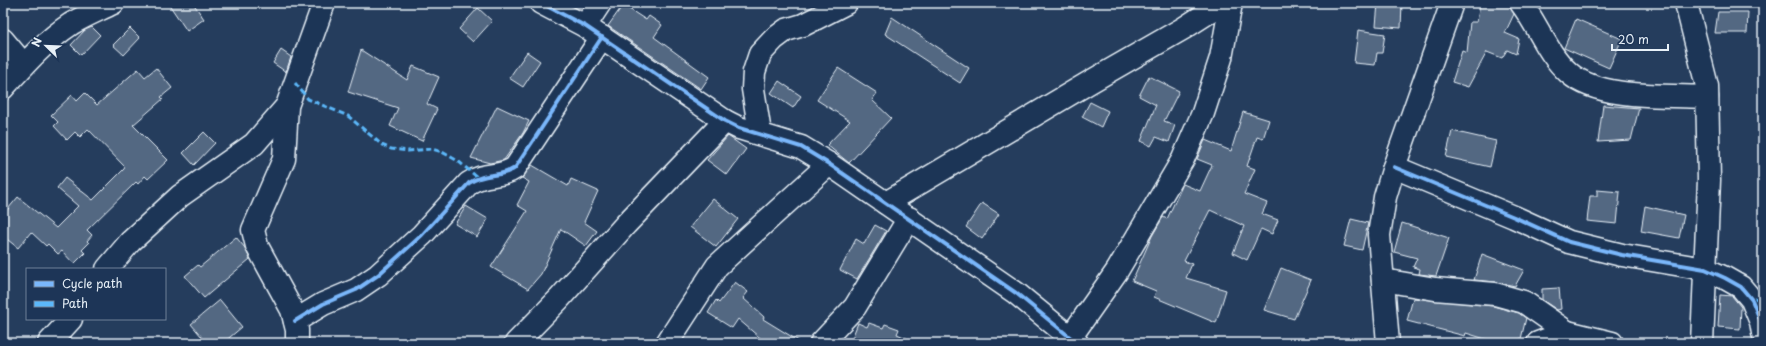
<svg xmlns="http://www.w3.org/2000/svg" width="1766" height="346" font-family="'Playpen Sans',sans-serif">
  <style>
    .building { fill: #536782; stroke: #e8f1f8 }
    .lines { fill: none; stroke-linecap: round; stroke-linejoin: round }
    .minor-casing { stroke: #e8f1f8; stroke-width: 25 }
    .minor { stroke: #1d3557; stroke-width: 22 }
    .quiet { stroke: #5cb8fa; stroke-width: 3; stroke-dasharray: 6 3; stroke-linecap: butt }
    .cycleway-casing { stroke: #1d3557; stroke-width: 6 }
    .cycleway { stroke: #7ab7fb; stroke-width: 4 }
  </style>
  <rect width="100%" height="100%" fill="#253d5d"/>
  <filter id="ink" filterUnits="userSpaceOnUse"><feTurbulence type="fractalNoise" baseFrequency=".025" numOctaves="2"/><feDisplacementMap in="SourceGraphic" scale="8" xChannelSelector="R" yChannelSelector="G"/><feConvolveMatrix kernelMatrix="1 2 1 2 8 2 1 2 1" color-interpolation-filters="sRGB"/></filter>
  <g filter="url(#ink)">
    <g class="building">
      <path d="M168 3H193L204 19 187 31Z"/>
      <path d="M1378 3H1402L1401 28 1376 26Z"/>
      <path d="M1480 3H1509L1514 14 1505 33 1519 39 1516 54 1507 50 1502 58 1487 52 1468 87 1452 82 1462 51 1467 53 1470 22H1477Z"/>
      <path d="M623 5 646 20 649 16 662 25 654 37 709 77 701 89 608 26Z"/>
      <path d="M478 8 492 21 473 42 459 29Z"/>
      <path d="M1718 12H1748L1747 33H1715Z"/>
      <path d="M892 17 969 68 960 83 885 34Z"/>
      <path d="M1576 19 1622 39 1609 68 1564 48Z"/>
      <path d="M92 27 100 35 81 55 71 45 85 30Z"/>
      <path d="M130 28 140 38 124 55 113 45Z"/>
      <path d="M1358 30 1385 34 1382 53H1377L1375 65 1354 63Z"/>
      <path d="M281 50 291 57 286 72 273 63Z"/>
      <path d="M361 50 407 80 413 66 439 77 427 104 437 109 422 141 390 126 398 108 348 92Z"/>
      <path d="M527 52 540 61 523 87 509 78Z"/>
      <path d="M156 68 172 88 161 97 163 99 133 125 168 160 148 179 145 176 138 184 136 182 87 230 92 235 87 241 89 243 82 250 85 253 74 264 62 251 58 254 48 244 46 246 31 232 18 248 3 236V215L18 197 56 228 78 206 57 188 65 178 93 200 124 169 125 167 88 129 80 137 75 132 67 140 54 126 58 122 51 115 72 95 77 101 85 93 97 105 138 69 145 77Z"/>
      <path d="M838 68 877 93 872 100 891 118 849 163 827 145 850 121 817 100Z"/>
      <path d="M1149 76 1179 91 1164 121 1175 125 1169 142 1156 137 1151 146 1141 141 1156 105 1139 96Z"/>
      <path d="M779 81 801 96 793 108 771 93Z"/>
      <path d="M1090 102 1108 111 1101 127 1082 117Z"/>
      <path d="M1603 105 1639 108 1631 140 1598 142Z"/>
      <path d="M497 106 529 121 523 133 504 160 490 163 471 158Z"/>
      <path d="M1243 112 1269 120 1263 139 1257 137 1247 166 1255 169 1244 194 1267 203 1262 214 1278 220 1272 234 1261 229 1247 260 1233 253 1244 226 1210 210 1184 261 1192 264 1186 278 1226 290 1216 323 1154 297 1156 291 1132 281 1152 236 1163 217 1167 219 1183 184 1200 191 1212 165 1197 159 1205 140 1231 151Z"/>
      <path d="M1452 131 1496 141 1490 167 1446 157Z"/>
      <path d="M204 132 215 143 194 165 183 153Z"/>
      <path d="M728 136 746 149 727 175 707 160Z"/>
      <path d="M532 165 568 186 571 179 598 191 584 222 597 231 586 246 561 229 541 274 528 289 491 267 527 211 517 205 529 182 522 178Z"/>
      <path d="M1597 190 1620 192 1617 224 1587 221 1590 196H1597Z"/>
      <path d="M713 199 738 219 716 247 690 227Z"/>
      <path d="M982 203 999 214 982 239 966 227Z"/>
      <path d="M466 206 488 219 477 237 455 224Z"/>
      <path d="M1645 206 1684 215 1679 238 1641 231Z"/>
      <path d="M1351 219 1368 223 1362 250 1344 246Z"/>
      <path d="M1402 223 1449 238 1436 276 1419 274 1420 269 1413 267 1417 258 1394 252Z"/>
      <path d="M875 225 886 231 857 279 840 270 856 239 864 244Z"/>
      <path d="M236 237 245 248 250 259 204 298 185 276 198 265 200 267Z"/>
      <path d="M1482 254 1524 270 1515 286 1496 282 1474 280Z"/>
      <path d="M1281 268 1311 280 1294 319 1264 310Z"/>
      <path d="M735 282 748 292 743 298 764 317 763 319 802 343H766L738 319 732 328 708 313 716 300 719 303Z"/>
      <path d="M1559 288 1561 309 1557 310 1542 300V289Z"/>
      <path d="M1720 295 1732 296 1741 307 1740 329 1718 327Z"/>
      <path d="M1413 298 1493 306 1519 313 1526 318 1520 343H1498L1466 333 1465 336 1407 321Z"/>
      <path d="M220 300 242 327 223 343H207L191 324Z"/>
      <path d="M858 323 867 327 869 323 883 328 885 324 899 329 897 334 918 343H850Z"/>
    </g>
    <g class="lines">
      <g class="minor-casing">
        <g id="minor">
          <path d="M541 3 585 26 725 121 739 128 801 147 829 164 1016 293 1077 343"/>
          <path d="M1521 3C1538 25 1547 54 1569 73 1599 100 1669 95 1707 97"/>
          <path d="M1686 3 1707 86 1709 180 1702 343"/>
          <path d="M585 26 600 3"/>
          <path d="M3 40 24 65"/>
          <path d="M3 88C24 65 45 41 71 24 84 16 99 10 113 3"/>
          <path d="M760 133 753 89 754 72 760 54 774 39 786 30 803 25 846 3"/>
          <path d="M1394 167 1514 217 1569 242 1622 255 1705 269 1725 278 1741 287 1752 300 1761 322 1763 333"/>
          <path d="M886 203 1090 82 1184 28 1223 3"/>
          <path d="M107 269 130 242 180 196 254 144 287 106"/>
          <path d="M1383 280 1435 289 1495 294 1524 302 1567 332"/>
          <path d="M295 321 323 304 356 290 378 275 422 235 469 183C485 172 501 178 515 168L602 37"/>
          <path d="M1070 338 1117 271 1183 159 1203 113 1221 58 1231 3"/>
          <path d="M49 343 71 319"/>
          <path d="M297 343V330L292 310 257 246 253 230 284 159 287 106 324 3"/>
          <path d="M516 343 559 299 626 224 725 121"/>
          <path d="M667 343 717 266 829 164"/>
          <path d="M821 343 855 307 909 218"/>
          <path d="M1388 343 1379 235 1385 197 1394 167 1452 3"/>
          <path d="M1538 343 1567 332 1612 343"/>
        </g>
      </g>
      <use href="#minor" class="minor"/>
      <g class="quiet">
        <path d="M295 83 308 99 348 116 382 145 391 149 408 151 432 149 442 152 458 161 477 177"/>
        <path d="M1752 300 1763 296"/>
      </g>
      <g class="cycleway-casing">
        <g id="cycleway">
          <path d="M541 3 585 26 725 121 739 128 801 147 829 164 1016 293 1077 343"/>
          <path d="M1394 167 1514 217 1569 242 1622 255 1705 269 1725 278 1741 287 1752 300 1761 322 1763 333"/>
          <path d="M295 321 323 304 356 290 378 275 422 235 469 183C485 172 501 178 515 168L602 37"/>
        </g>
      </g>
      <use href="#cycleway" class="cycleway"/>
    </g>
  </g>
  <rect width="1766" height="346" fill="none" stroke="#1d3557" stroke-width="16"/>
  <rect x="8" y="8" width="1750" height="330" fill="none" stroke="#e8f1f8" stroke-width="1.5" filter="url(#ink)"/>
  <rect x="26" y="268" width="140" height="52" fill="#1d3557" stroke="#6e8097"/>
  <rect x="34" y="281" width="20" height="6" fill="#7ab7fb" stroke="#6e8097"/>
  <text x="62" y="288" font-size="12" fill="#e8f1f8">Cycle path</text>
  <rect x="34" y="301" width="20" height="6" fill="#5cb8fa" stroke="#6e8097"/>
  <text x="62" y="308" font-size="12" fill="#e8f1f8">Path</text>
  <g transform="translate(46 46) rotate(293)" stroke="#1d3557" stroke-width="3" paint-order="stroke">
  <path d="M0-3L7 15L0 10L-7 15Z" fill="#e8f1f8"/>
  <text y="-6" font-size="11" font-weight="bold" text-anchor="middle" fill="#e8f1f8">N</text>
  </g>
  <path d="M1612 44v6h56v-6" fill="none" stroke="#e8f1f8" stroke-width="2"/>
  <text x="1618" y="44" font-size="12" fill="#e8f1f8" stroke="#1d3557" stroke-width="3" paint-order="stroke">20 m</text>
</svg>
